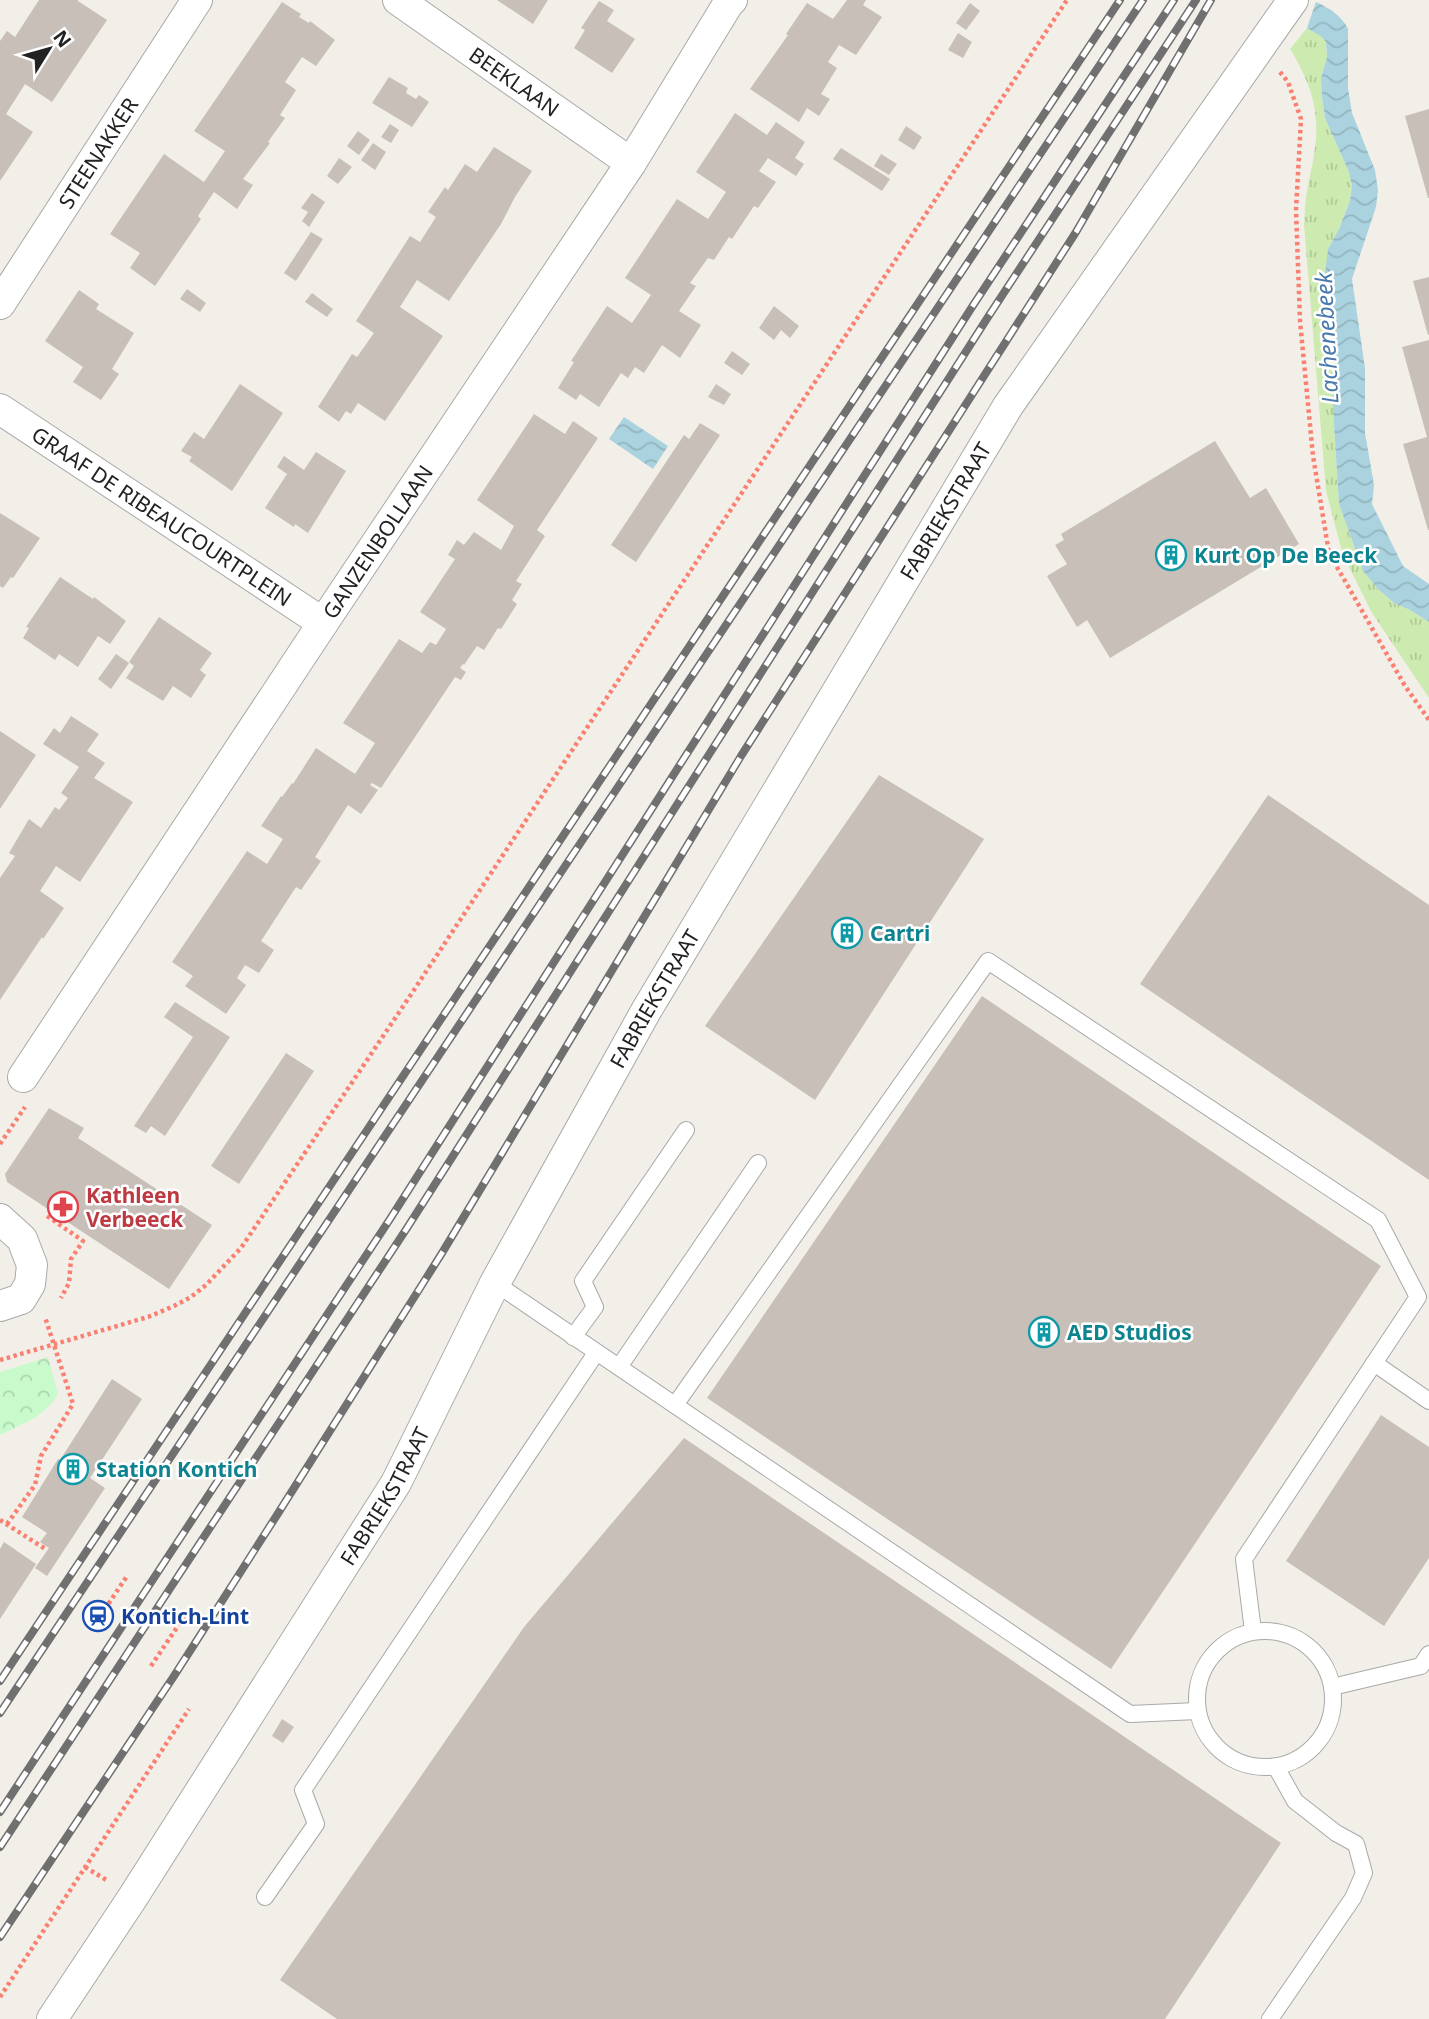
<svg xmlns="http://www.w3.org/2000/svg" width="1429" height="2019" font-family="'Noto Sans',sans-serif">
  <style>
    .grass { fill: url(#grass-tufts) }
    .park { fill: url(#park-crowns) }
    .water { fill: url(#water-waves) }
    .building { fill: #c7bfb8 }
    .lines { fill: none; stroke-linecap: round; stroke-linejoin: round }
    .service-casing { stroke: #a9a9a9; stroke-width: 18 }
    .minor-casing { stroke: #a9a9a9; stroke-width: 32 }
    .path { stroke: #fa8072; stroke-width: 4.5; stroke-dasharray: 3.5 3.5; stroke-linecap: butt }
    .service { stroke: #fff; stroke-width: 16 }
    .minor { stroke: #fff; stroke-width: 30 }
    .rail-casing { stroke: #707070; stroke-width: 8 }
    .rail { stroke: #fff; stroke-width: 5; stroke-dasharray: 16; stroke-linecap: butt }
    .labels { text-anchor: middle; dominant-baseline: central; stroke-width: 5; stroke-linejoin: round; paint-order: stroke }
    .street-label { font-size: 21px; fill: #222; stroke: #fff }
    .culture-label { font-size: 21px; font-weight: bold; fill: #0d838f; stroke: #fff; text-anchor: start }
    .health-label { font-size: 21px; font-weight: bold; fill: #be3a42; stroke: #fff; text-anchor: start }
    .transit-label { font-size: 21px; font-weight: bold; fill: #164399; stroke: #fff; text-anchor: start }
    .water-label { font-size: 23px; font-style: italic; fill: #4a7aab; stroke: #fff }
  </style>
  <defs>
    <pattern id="grass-tufts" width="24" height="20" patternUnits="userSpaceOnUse" patternTransform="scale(1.75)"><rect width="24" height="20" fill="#cdebb0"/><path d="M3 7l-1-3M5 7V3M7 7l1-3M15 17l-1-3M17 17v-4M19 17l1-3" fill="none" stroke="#b0c997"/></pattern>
    <pattern id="park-crowns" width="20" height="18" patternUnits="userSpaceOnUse" patternTransform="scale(1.75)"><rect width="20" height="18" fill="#c8facc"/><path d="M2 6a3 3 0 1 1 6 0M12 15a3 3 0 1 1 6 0" fill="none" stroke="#acd6af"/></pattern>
    <pattern id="water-waves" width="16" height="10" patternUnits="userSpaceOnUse" patternTransform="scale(1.75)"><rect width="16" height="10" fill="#aad3df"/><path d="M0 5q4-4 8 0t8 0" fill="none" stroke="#92b5bf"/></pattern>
  </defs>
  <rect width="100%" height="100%" fill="#f2efe9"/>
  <path class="grass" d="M1307 28 1323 37 1326 42 1327 57 1321 78 1322 97 1325 118 1348 170 1352 185 1350 199 1339 229 1328 249 1327 315 1333 354V409L1339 504 1363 571 1378 589 1394 603 1410 610 1429 622V698L1372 613 1343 555 1326 491 1304 224C1305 213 1305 202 1307 191 1311 168 1318 145 1316 121 1315 95 1303 70 1290 49Z"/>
  <path class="park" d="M48 1357 58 1394C47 1415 21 1425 0 1435V1372Z"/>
  <g class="water">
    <path d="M1316 2C1329 8 1342 16 1348 29V88L1352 113 1375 170 1378 190 1376 207 1352 279 1365 368V433L1374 485 1372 504 1403 566 1429 584V622L1410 610 1394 603 1378 589 1363 571 1339 504 1333 409V354L1327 315 1325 274 1328 249 1339 229 1350 200 1352 185 1348 170 1325 118 1322 97 1321 78 1327 57 1326 42 1322 37 1307 28Z"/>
    <path d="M624 417 668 446 653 469 609 439Z"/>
  </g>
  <g class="building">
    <path d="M39 0H78V1L107 20 52 102 25 84 6 114 33 132 0 181V41L7 31 15 37Z"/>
    <path d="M497 0H548L533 24Z"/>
    <path d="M847 0H866L863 5 882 17 856 55 839 45 828 62 837 68 821 94 830 99 819 116 807 108 799 122 750 89 788 35 786 34 807 3 833 19Z"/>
    <path d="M599 1 614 10 607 21 635 39 612 73 574 48 585 30 581 28Z"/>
    <path d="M282 2 301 14 299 17 309 23 310 21 335 40 316 66 302 57 285 82 296 90 280 115 285 118 268 142 270 143 243 179 253 185 237 209 214 192 198 216 201 219 155 286 130 268 140 253 110 234 164 154 204 182 225 151 194 131Z"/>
    <path d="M970 3 980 11 966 30 956 23Z"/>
    <path d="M958 33 972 42 963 58 948 50Z"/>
    <path d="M389 77 408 88 406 93 416 99 419 95 429 102 412 127 372 103Z"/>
    <path d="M1429 109V198H1428L1405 116Z"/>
    <path d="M735 113 767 135 776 122 805 142 795 158 804 164 796 176 768 158 759 171 776 182 758 208 754 206 732 239 729 237 714 260 708 258 690 283 696 286 679 311 701 325 680 358 662 345 644 373 635 367 628 378 621 373 599 407 580 394 576 400 558 388 574 362 571 361 607 306 632 323 651 295 625 278 677 199 708 219 726 192 696 172Z"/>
    <path d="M390 124 399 130 391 143 381 137Z"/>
    <path d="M906 126 922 137 914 150 898 140Z"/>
    <path d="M358 131 370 140 359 155 347 146Z"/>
    <path d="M373 143 386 152 375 170 361 160Z"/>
    <path d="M494 147 532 171 515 197 501 224 449 301 417 280 400 307 443 336 385 421 358 403 351 414 346 411 339 422 318 407 352 354 357 357 374 333 356 321 410 236 420 242 436 217 428 212 445 187 448 190 465 164 477 172Z"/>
    <path d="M841 148 890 179 882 191 833 159Z"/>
    <path d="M881 154 897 164 889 175 874 166Z"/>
    <path d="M339 158 352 167 338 184 327 176Z"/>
    <path d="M312 193 325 202 309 227 302 221 308 212 301 208Z"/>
    <path d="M311 232 323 239 296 281 284 273Z"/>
    <path d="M1429 277V335H1428L1413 281Z"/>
    <path d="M187 289 206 303 200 312 180 299Z"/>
    <path d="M79 290 99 304 96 309 134 333 112 369 119 374 101 400 73 382 83 367 45 341Z"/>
    <path d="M312 293 333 309 327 317 305 302Z"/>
    <path d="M774 306 799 326 790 338 781 330 774 340 759 328Z"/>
    <path d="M1429 340V530H1428L1403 444 1427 437 1402 347Z"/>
    <path d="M732 351 750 364 742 375 724 363Z"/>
    <path d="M240 384 283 413 232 491 189 461 192 457 181 451 194 432 204 439Z"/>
    <path d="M716 384 731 394 724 405 708 397Z"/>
    <path d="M534 414 565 434 573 421 598 438 537 530 545 536 516 581 522 584 512 600 517 604 501 629 498 628 484 650 477 646 464 665 463 664 460 668 466 672 461 680 455 677 381 788 372 783 370 785 378 790 361 814 348 805 315 857 321 861 301 890 296 887 261 941 274 950 259 973 245 965 237 978 246 985 226 1014 185 986 193 976 172 962 247 851 267 864 283 839 261 826 281 796 282 797 292 783 293 784 316 748 355 774 375 743 343 723 399 639 422 653 430 642 436 645 446 629 420 612 455 559 448 555 457 540 464 545 474 532 501 550 514 526 477 500Z"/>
    <path d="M700 423 720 435 636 562 611 545 684 435 689 439Z"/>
    <path d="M1215 441 1250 498 1266 488 1299 544 1110 658 1087 620 1077 627 1047 576 1067 564 1055 545 1064 540 1061 534Z"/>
    <path d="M316 452 346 471 308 533 295 524 294 527 265 508 287 474 277 467 284 456 304 470Z"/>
    <path d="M0 513 40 538 13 578 11 577 3 588 0 586Z"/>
    <path d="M60 577 93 599 94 597 126 621 110 644 98 636 78 667 59 654 55 660 23 638 29 628 26 627Z"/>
    <path d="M159 617 212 653 200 670 206 675 191 698 173 686 163 701 126 678 134 666 129 662Z"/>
    <path d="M116 654 129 663 111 689 98 679Z"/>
    <path d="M71 716 99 734 87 751 105 763 94 778 133 802 80 882 56 866 40 891 64 908 43 939 42 937 0 1000V878L15 856 9 853 29 819 41 828 55 807 59 810 68 798 61 793 79 767 43 744 54 728 60 733Z"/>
    <path d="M0 731 36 755 0 809Z"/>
    <path d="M879 775 984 839 815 1100 705 1026Z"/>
    <path d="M1268 795 1429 905V1180L1140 984Z"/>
    <path d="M982 996 1381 1266 1111 1669 707 1398Z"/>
    <path d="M175 1002 230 1037 165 1136 151 1126 146 1133 134 1126 193 1037 164 1017Z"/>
    <path d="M286 1053 314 1071 239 1184 211 1166Z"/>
    <path d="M49 1108 84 1128 78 1138 212 1225 169 1289 7 1182 5 1174Z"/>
    <path d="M112 1379 142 1399 90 1478 105 1488 47 1576 35 1568 49 1548 40 1542 47 1533 22 1517 58 1459 60 1460Z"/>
    <path d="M1381 1415 1429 1447V1558L1384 1626 1286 1561Z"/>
    <path d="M684 1438 1281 1843 1165 2019H337L280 1980 524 1627Z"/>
    <path d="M4 1542 36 1564 0 1619V1549Z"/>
    <path d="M282 1719 294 1727 283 1743 272 1736Z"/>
  </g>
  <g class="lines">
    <g class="service-casing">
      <g id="service">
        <path d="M495 1283 1130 1714 1197 1711"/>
        <path d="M573 1337 595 1307 583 1281 686 1130"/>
        <path d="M1374 1363 1429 1401"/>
        <path d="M619 1367 758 1163"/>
        <path d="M675 1405 988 961 1378 1220 1418 1297 1244 1559 1253 1631"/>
        <circle cx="1265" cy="1699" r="68"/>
        <path d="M1332 1687 1421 1666 1429 1654"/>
        <path d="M265 1897 316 1824 303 1790 596 1353"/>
        <path d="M1270 2019 1353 1898 1364 1873 1356 1844 1336 1833 1295 1801 1276 1767"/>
      </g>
    </g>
    <g class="minor-casing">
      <g id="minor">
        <path id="s1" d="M398 0 631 163"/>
        <path id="s2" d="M0 304 197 0"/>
        <path id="s3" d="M0 409 323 623"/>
        <path id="s4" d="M23 1077 323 623 631 163 728 4 732 0"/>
        <path d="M0 1219 22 1239 32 1265 30 1284 21 1299 0 1306"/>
        <path id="s5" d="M52 2019 133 1897 396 1483 495 1283 646 1011 1008 406 1293 0"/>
      </g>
    </g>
    <g class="path">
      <path d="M1280 72 1288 82 1301 119 1296 210 1300 321 1313 456 1329 553 1405 686 1429 720"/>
      <path d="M0 1144 25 1107"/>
      <path d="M47 1216 83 1241 71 1259 69 1283 61 1298"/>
      <path d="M0 1360 148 1317 174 1306 191 1297 206 1285 241 1248 410 996 1067 0"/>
      <path d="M0 1520 47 1550"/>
      <path d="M7 1524 35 1485 41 1456 73 1404 45 1317"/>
      <path d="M93 1627 127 1576"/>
      <path d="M151 1666 186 1614"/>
      <path d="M85 1867 108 1881"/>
      <path d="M0 1997 189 1709"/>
    </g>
    <use href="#service" class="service"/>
    <use href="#minor" class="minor"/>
    <g class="rail-casing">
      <g id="rail">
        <path d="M0 1681 1120 0"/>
        <path d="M0 1713 1143 0"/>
        <path d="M0 1812 390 1219 972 307 1174 0"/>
        <path d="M0 1847 407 1228 988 317 1196 0"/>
        <path d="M0 1937 174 1676 277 1515 442 1253 741 756 1076 232 1211 0"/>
      </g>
    </g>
    <use href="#rail" class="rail"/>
  </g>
  <defs>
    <g id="building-ring" transform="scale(1.575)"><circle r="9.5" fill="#fff" stroke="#0f9aa8" stroke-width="1.5"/><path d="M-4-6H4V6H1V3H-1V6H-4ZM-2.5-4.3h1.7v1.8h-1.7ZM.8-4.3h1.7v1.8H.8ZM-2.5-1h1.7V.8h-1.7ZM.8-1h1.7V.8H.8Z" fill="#0f9aa8"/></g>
    <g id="pharmacy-ring" transform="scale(1.575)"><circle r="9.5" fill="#fff" stroke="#e0444e" stroke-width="1.5"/><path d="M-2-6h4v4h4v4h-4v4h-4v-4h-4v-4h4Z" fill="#e0444e"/></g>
    <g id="station-ring" transform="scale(1.575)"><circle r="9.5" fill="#fff" stroke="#1a4fb4" stroke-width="1.5"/><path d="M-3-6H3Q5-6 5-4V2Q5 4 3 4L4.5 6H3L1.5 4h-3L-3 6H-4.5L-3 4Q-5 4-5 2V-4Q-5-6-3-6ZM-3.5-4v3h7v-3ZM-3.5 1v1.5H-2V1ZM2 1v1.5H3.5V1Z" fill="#1a4fb4"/></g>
  </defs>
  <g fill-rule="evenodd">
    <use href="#building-ring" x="1171" y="555"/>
    <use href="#building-ring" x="847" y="933"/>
    <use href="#pharmacy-ring" x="63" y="1207"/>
    <use href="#building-ring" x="1044" y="1332"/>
    <use href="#building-ring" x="73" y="1469"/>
    <use href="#station-ring" x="98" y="1616"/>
  </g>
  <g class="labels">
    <g class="street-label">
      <text stroke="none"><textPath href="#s1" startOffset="142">BEEKLAAN</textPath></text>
      <text stroke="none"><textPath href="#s2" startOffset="180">STEENAKKER</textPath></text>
      <text stroke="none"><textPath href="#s5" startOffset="1754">FABRIEKSTRAAT</textPath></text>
      <text stroke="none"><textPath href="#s3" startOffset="194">GRAAF DE RIBEAUCOURTPLEIN</textPath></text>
      <text stroke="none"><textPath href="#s4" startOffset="642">GANZENBOLLAAN</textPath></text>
      <text stroke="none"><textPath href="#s5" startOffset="1186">FABRIEKSTRAAT</textPath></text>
      <text stroke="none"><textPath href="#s5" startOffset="620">FABRIEKSTRAAT</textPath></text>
    </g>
    <g class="culture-label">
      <text x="1194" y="555">Kurt Op De Beeck</text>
      <text x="870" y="933">Cartri</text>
      <text x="1067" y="1332">AED Studios</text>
      <text x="96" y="1469">Station Kontich</text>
    </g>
    <g class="health-label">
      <text x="86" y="1195">Kathleen<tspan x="86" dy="24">Verbeeck</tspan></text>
    </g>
    <g class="transit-label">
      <text x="121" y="1616">Kontich-Lint</text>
    </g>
    <g class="water-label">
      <text transform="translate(1326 338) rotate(-93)">Lachenebeek</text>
    </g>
  </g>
  <g transform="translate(49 49) rotate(53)" stroke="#ffffff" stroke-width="5" paint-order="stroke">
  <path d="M0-5L12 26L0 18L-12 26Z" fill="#222222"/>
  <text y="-10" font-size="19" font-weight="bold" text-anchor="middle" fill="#222222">N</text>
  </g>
</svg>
